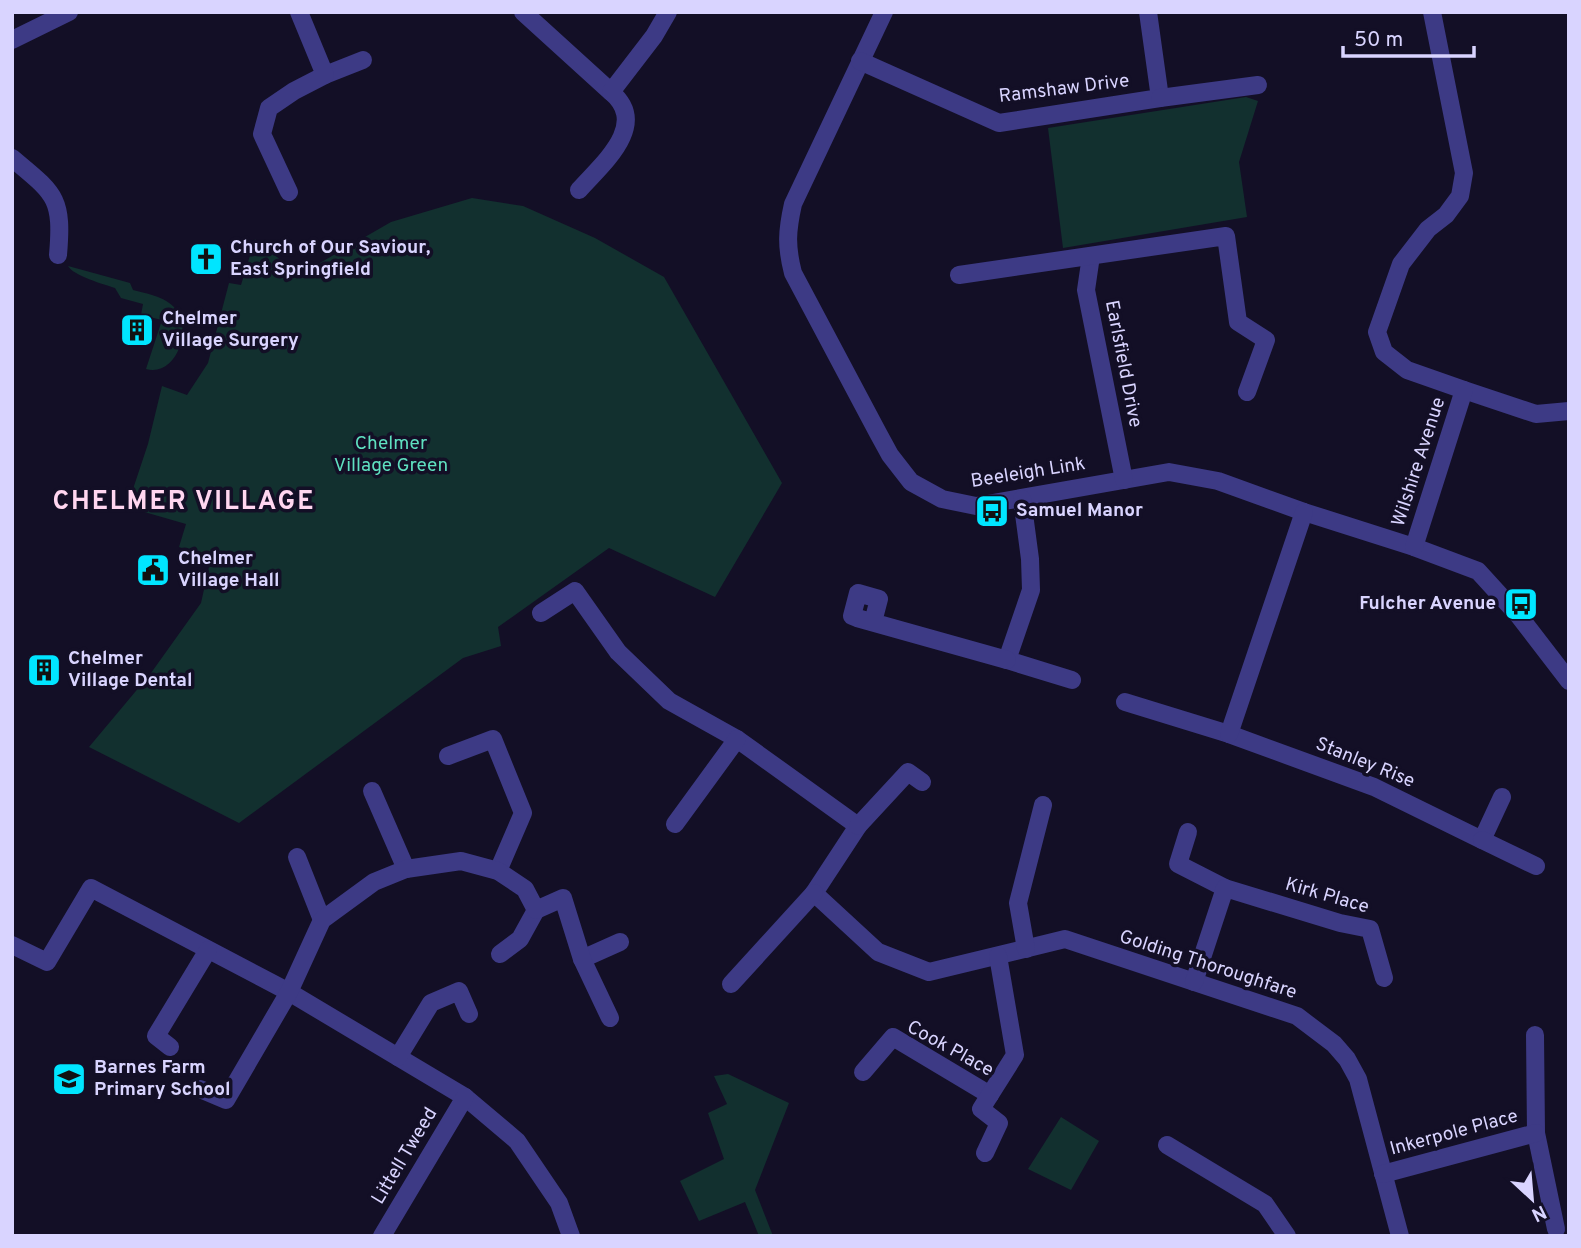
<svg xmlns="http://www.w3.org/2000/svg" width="1581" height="1248" font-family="Overpass,sans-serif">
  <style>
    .green { fill: #12302f }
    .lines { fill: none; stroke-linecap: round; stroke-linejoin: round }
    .minor { stroke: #3d3a85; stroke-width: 18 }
    .labels { text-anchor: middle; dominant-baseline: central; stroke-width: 7; stroke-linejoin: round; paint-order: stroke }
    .street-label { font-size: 19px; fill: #d9d4ff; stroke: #130f26 }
    .poi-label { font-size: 19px; font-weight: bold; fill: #d9d4ff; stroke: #130f26; text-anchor: start }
    .park-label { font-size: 19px; fill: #5fe0c0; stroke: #130f26 }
    .district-label { font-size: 26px; font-weight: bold; letter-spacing: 2px; fill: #ffd6f0; stroke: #130f26 }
  </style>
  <rect width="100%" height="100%" fill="#130f26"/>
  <g class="green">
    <path d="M1246 97 1258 101 1239 162 1247 217 1063 248 1048 128Z"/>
    <path d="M472 198 523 206 595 238 664 277 782 483 715 597 609 548 498 627 501 646 463 658 239 823 89 747 151 673 201 603 211 558 179 547 186 524 127 507 148 444 162 386 187 395 208 363 229 283 241 285 255 239 299 275 391 222Z"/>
    <path d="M68 266 130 283 133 290C148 294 168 297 177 311 192 332 175 377 146 369L162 320 141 315 143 304 121 298 115 288C103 284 74 276 68 266Z"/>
    <path d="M728 1074 789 1103 755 1190 773 1236H759L745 1202 699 1221 680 1181 724 1159 708 1113 727 1104 714 1076Z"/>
    <path d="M1061 1117 1099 1141 1071 1190 1028 1169Z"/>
  </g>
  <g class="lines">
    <g class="minor">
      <path d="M523 12 611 92"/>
      <path d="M884 12 793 204C787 231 786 246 793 273L878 433 890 455 911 482 942 499 976 506 1169 472 1218 481 1304 512 1414 547 1478 571 1519 616 1569 681"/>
      <path d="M12 40 69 12"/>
      <path d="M860 61 999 123 1160 98 1148 12"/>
      <path d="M325 75 363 60"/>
      <path d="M1160 98 1258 85"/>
      <path d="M12 158C55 194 63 197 58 255"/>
      <path d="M579 190C602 164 650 125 611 92L654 36 668 12"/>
      <path d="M289 192 262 134 269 108 294 91 325 75 299 12"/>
      <path d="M1091 256 1086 290 1124 480"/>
      <path d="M959 275 1226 236 1238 322 1266 340 1247 392"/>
      <path d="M1464 390 1536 414 1569 411"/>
      <path d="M1022 499 1030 559 1031 590 1007 660 1072 680"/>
      <path d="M1414 547 1464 390 1407 370 1384 352 1377 332 1401 264 1428 229 1446 215 1460 196 1464 173 1432 12"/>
      <path d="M541 613 575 591 618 652 669 701 737 739 858 826 814 893 878 952 929 972 1065 939 1297 1016 1334 1044 1347 1059 1358 1079 1400 1236"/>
      <path d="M873 622 879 599 858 593 852 616 857 618 1007 660"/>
      <path d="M1125 702 1229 734 1374 787 1482 840 1502 797"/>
      <path d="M1229 734 1304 512"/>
      <path d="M448 756 493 739 523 813 498 871"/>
      <path d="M372 791 406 869"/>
      <path d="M675 824 737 739"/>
      <path d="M858 826 908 772 922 782"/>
      <path d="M1188 832 1178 864 1225 888"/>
      <path d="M1482 840 1536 866"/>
      <path d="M297 857 322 920"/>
      <path d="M12 945 47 962 91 888 289 992 465 1097 517 1141 559 1203 571 1236"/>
      <path d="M1026 949 1018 903 1043 805"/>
      <path d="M500 954 520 939 536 910"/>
      <path d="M582 959 620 942"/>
      <path d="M1194 982 1225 888 1340 923 1370 929 1384 978"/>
      <path d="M731 984 814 893"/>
      <path d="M1535 1035 1536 1133 1556 1229"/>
      <path d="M170 1047 156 1036 208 950"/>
      <path d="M398 1057 431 1003 459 991 469 1014"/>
      <path d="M863 1072 893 1037 990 1095"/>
      <path d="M200 1089 226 1100 289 992 322 920 374 882 406 869 461 861 498 871 525 889 536 910 563 898 582 959 610 1018"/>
      <path d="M1167 1145 1265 1204 1287 1236"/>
      <path d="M985 1153 999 1123 981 1109 1015 1055 998 956"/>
      <path d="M1383 1174 1536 1133"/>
      <path d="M382 1236 465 1097"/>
    </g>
  </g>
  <defs>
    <g id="church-square" transform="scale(1.75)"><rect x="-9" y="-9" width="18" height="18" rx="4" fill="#00e5ff" stroke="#130f26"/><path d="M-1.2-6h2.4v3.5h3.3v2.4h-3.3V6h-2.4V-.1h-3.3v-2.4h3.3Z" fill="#111"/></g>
    <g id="building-square" transform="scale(1.75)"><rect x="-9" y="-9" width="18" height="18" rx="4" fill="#00e5ff" stroke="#130f26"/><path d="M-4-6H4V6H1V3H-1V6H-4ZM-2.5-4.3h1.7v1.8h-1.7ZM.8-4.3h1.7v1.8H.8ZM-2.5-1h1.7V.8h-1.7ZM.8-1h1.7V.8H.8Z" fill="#111"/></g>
    <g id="bus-square" transform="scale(1.75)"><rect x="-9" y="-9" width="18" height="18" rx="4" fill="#00e5ff" stroke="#130f26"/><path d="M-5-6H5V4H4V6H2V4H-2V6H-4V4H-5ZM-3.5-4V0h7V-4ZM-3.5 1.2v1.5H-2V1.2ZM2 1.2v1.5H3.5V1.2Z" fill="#111"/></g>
    <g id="civic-square" transform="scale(1.75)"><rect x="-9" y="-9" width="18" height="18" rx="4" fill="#00e5ff" stroke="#130f26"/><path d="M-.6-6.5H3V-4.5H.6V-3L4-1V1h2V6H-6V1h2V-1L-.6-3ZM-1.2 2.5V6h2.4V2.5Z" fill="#111"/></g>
    <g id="school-square" transform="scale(1.75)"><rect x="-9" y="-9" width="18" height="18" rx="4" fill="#00e5ff" stroke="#130f26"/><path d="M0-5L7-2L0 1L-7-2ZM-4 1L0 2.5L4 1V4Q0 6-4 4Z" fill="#111"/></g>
  </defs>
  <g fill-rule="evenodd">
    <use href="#church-square" x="206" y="259"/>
    <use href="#building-square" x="137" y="330"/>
    <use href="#bus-square" x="992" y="511"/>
    <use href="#civic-square" x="153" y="570"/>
    <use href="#bus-square" x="1521" y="604"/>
    <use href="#building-square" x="44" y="670"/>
    <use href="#school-square" x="69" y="1079"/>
  </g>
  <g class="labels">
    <g class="street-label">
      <text transform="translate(1064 89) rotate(-7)">Ramshaw Drive</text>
      <text transform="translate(1123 364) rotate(79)">Earlsfield Drive</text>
      <text transform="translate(1419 462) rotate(-72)">Wilshire Avenue</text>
      <text transform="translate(1028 473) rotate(-9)">Beeleigh Link</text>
      <text transform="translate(1365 763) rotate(22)">Stanley Rise</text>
      <text transform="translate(1327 896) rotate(16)">Kirk Place</text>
      <text transform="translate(1208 965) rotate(18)">Golding Thoroughfare</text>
      <text transform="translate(950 1049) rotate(29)">Cook Place</text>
      <text transform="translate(1454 1133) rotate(-15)">Inkerpole Place</text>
      <text transform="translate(405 1156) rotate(-59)">Littell Tweed</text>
    </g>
    <g class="poi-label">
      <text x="230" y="248">Church of Our Saviour,<tspan x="230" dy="22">East Springfield</tspan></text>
      <text x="162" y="319">Chelmer<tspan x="162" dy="22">Village Surgery</tspan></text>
      <text x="1016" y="511">Samuel Manor</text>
      <text x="178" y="559">Chelmer<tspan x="178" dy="22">Village Hall</tspan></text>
      <text x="1496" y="604" text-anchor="end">Fulcher Avenue</text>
      <text x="68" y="659">Chelmer<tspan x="68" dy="22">Village Dental</tspan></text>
      <text x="94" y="1068">Barnes Farm<tspan x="94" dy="22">Primary School</tspan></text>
    </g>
    <g class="park-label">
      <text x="391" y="444">Chelmer<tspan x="391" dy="22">Village Green</tspan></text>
    </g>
    <g class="district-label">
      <text x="184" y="502">CHELMER VILLAGE</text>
    </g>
  </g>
  <rect width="1581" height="1248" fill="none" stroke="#d9d4ff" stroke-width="28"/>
  <g transform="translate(1532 1199) rotate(154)" stroke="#130f26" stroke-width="5" paint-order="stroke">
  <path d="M0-5L12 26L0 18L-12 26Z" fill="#d9d4ff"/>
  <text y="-10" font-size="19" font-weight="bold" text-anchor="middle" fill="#d9d4ff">N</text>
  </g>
  <path d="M1343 46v10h131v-10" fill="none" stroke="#d9d4ff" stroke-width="3.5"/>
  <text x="1354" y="46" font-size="21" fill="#d9d4ff" stroke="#130f26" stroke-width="5" paint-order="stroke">50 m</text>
</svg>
